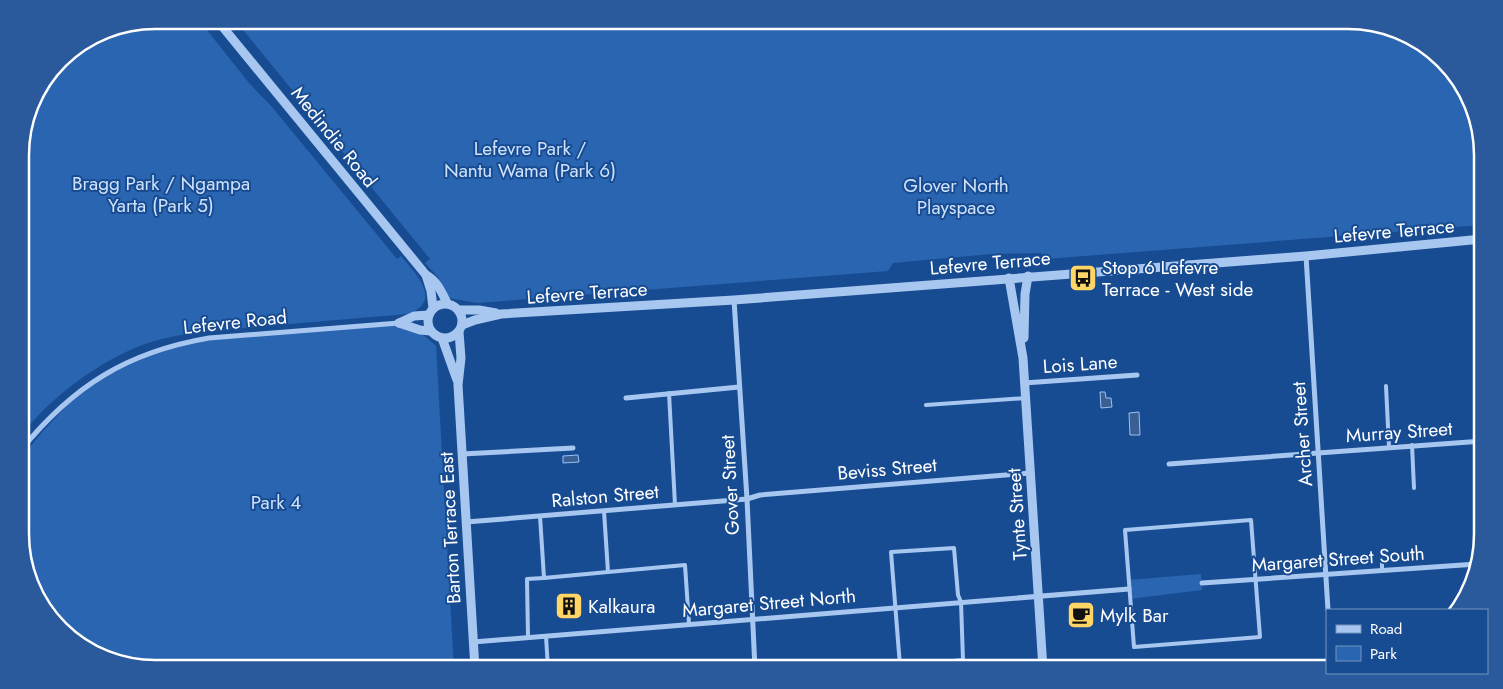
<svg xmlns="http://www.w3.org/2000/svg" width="1503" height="689" font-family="Jost,sans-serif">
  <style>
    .green { fill: #2a65b1 }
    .water { fill: #3a5f92; stroke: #99c2f2 }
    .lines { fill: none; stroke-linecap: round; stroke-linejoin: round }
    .service { stroke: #a7c7f0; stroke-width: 4 }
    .minor { stroke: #a7c7f0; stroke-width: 5 }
    .tertiary { stroke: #a7c7f0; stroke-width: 9 }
    .labels { text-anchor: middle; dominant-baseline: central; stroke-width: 4; stroke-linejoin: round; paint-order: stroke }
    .street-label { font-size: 19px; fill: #fff; stroke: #184c92 }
    .park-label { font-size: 19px; fill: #cee2fb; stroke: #184c92 }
    .poi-label { font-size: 19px; fill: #fff; stroke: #184c92; text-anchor: start }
    .rim { fill: none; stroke: #fff; stroke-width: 2.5 }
  </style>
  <rect width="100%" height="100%" fill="#184c92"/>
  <g class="green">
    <path d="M155 20H199L249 83 272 107 397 259 401 256C416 274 444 302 407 314L208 331C184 334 159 338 137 347 92 366 51 398 21 435L20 146 34 95 66 54 104 30Z"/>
    <path d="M235 20H1348L1400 30 1455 73 1482 138V225L1046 259 1041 253 991 254 893 263 888 271 477 303 449 298 438 277 425 263 430 259Z"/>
    <path d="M398 325 420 332 436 346 454 669H155L103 659 48 616 21 552V458L43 431 80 392 105 376 147 357 181 345 210 340Z"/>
    <path d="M1201 574 1202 590 1130 599 1128 580Z"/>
  </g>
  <g class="water">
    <path d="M1100 392H1105L1106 398H1111L1112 407 1101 408Z"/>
    <path d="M1139 412 1140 435H1130L1129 413Z"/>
    <path d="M578 455 579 462 563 463V456Z"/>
  </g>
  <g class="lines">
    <g class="service">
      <path d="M1386 386 1389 447"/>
      <path d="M669 393 675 505"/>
      <path d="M926 405 1026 398"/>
      <path d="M1412 445 1414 488"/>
      <path d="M1478 505H1483"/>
      <path d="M540 516 544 578 608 572 604 511"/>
      <path d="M1251 520 1260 637 1134 647 1125 530Z"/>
      <path d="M954 548 958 595 961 602 963 660 900 666 891 552Z"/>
      <path d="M1382 563V571"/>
      <path d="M608 572 685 565 689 624"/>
      <path d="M546 636 548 669"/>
      <path d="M528 637 527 579 544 578"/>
    </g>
    <g class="minor">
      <path d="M1306 256 1328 610"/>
      <path d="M734 300 747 499 755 669"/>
      <path d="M1024 383 1137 375"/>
      <path d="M626 398 739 387"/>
      <path d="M21 450C73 386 127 352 209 338L399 323"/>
      <path d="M462 454 573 448"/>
      <path d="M1169 464 1483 441"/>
      <path d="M466 522 747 499 760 495 1030 473"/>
      <path d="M1202 583 1477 564"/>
      <path d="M473 642 1129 589"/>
    </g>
    <g class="tertiary">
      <path d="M217 20 426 275C438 282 441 291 447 303"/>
      <path d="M426 275 431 291 433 308"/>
      <path d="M1009 278 1023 358 1043 669"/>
      <circle cx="445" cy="321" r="17"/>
      <path d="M459 310H479L496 313"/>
      <path d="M399 323 420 330 431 331"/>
      <path d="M399 323 414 316 429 315"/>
      <path d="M462 325 475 320 501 314 734 300 1306 256 1482 239"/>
      <path d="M459 332 461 358 458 385 475 669"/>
      <path d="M442 338 457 380"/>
      <path d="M1024 338 1025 294 1028 276"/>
    </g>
  </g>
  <defs>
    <g id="bus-square" transform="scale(1.4375)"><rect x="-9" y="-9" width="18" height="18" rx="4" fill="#ffd566" stroke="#184c92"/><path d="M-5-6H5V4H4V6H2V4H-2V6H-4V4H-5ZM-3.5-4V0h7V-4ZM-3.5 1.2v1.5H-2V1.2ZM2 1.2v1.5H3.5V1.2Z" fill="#111"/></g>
    <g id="building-square" transform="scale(1.4375)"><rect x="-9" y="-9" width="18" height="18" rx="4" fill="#ffd566" stroke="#184c92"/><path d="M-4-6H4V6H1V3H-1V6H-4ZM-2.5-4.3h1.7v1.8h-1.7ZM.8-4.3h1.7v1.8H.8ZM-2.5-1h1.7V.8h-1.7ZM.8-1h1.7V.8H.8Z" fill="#111"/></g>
    <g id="cafe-square" transform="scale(1.4375)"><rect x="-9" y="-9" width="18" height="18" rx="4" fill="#ffd566" stroke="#184c92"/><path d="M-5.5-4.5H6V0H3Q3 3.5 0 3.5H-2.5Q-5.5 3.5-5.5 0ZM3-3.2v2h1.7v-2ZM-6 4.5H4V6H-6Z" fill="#111"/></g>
  </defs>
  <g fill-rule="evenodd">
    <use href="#bus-square" x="1083" y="278"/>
    <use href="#building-square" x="569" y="606"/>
    <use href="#cafe-square" x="1081" y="615"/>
  </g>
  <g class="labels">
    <g class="street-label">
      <text transform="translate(334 137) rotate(51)">Medindie Road</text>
      <text transform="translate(1394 231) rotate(-5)">Lefevre Terrace</text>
      <text transform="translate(990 263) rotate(-5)">Lefevre Terrace</text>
      <text transform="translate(587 293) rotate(-4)">Lefevre Terrace</text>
      <text transform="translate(235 322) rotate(-6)">Lefevre Road</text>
      <text transform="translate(1080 364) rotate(-4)">Lois Lane</text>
      <text transform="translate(1399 432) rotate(-4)">Murray Street</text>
      <text transform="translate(1302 434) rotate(-94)">Archer Street</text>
      <text transform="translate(887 469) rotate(-5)">Beviss Street</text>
      <text transform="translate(730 485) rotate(-93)">Gover Street</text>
      <text transform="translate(605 496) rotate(-5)">Ralston Street</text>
      <text transform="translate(1017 514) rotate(-94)">Tynte Street</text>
      <text transform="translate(450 528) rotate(-93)">Barton Terrace East</text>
      <text transform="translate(1338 559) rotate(-4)">Margaret Street South</text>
      <text transform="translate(769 603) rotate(-5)">Margaret Street North</text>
    </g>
    <g class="park-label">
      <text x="530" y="148">Lefevre Park /<tspan x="530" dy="22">Nantu Wama (Park 6)</tspan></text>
      <text x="161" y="183">Bragg Park / Ngampa<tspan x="161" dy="22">Yarta (Park 5)</tspan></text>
      <text x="956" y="185">Glover North<tspan x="956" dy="22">Playspace</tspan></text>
      <text x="276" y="502">Park 4</text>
    </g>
    <g class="poi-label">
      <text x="1102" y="267">Stop 6 Lefevre<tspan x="1102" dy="22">Terrace - West side</tspan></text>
      <text x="588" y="606">Kalkaura</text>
      <text x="1100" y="615">Mylk Bar</text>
    </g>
  </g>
  <path d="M0 0H1503V689H0ZM155 29H1348A126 126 0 0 1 1474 155V534A126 126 0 0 1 1348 660H155A126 126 0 0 1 29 534V155A126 126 0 0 1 155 29Z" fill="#2a5a9b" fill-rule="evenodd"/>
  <path class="rim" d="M155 29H1348A126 126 0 0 1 1474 155V534A126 126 0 0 1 1348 660H155A126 126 0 0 1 29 534V155A126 126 0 0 1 155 29Z"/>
  <rect x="1326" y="609" width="162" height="65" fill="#184c92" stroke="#7494be"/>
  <rect x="1336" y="625" width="25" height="8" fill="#a7c7f0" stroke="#7494be"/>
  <text x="1370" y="634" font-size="15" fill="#ffffff">Road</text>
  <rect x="1336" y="646" width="25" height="15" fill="#2a65b1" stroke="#7494be"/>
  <text x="1370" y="659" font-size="15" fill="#ffffff">Park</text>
</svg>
